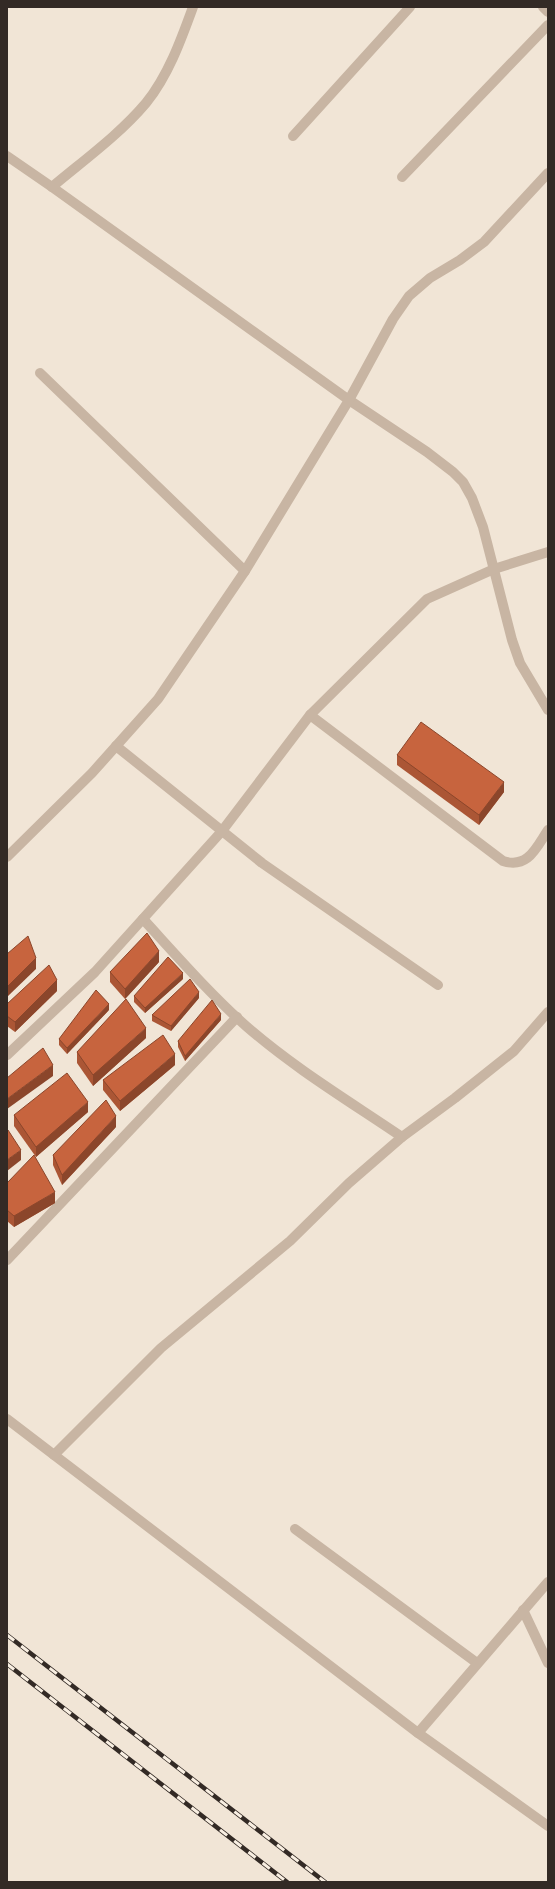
<svg xmlns="http://www.w3.org/2000/svg" width="555" height="1889" font-family="'Fira Sans Condensed',sans-serif">
  <style>
    .lines { fill: none; stroke-linecap: round; stroke-linejoin: round }
    .minor { stroke: #c8b5a3; stroke-width: 10 }
    .rail-casing { stroke: #332a25; stroke-width: 4.5 }
    .rail { stroke: #f9efe2; stroke-width: 3; stroke-dasharray: 9; stroke-linecap: butt }
    .wall { fill: #ab5635 }
    .shaded-wall { fill: #8b462b }
    .building { fill: #c7643e; stroke: #8b462b }
  </style>
  <rect width="100%" height="100%" fill="#f1e5d6"/>
  <g class="lines">
    <g class="minor">
      <path d="M543 7 548 12"/>
      <path d="M293 136 410 7"/>
      <path d="M7 156 52 187 349 400 427 452 453 472 463 482 472 498 483 527 512 640 520 663 548 710"/>
      <path d="M402 177 548 25"/>
      <path d="M52 187C84 160 119 135 146 103 168 76 181 40 193 7"/>
      <path d="M40 373 245 571"/>
      <path d="M310 715 503 861C528 869 536 848 548 830"/>
      <path d="M116 746 262 863 438 985"/>
      <path d="M7 857 92 773 158 699 245 571 349 400 393 319 409 296 430 278 460 260 484 242 548 173"/>
      <path d="M143 919C176 955 209 993 246 1026 294 1068 349 1101 402 1137"/>
      <path d="M7 1055 95 972 222 831 310 715 427 599 494 569 548 552"/>
      <path d="M7 1260 237 1017"/>
      <path d="M7 1419 418 1733 548 1826"/>
      <path d="M54 1455 161 1348 290 1241 349 1183 402 1137 455 1098 514 1051 548 1012"/>
      <path d="M295 1529 477 1663"/>
      <path d="M523 1610 548 1663"/>
      <path d="M418 1733 548 1582"/>
    </g>
    <g class="rail-casing">
      <g id="rail">
        <path d="M7 1635 325 1882"/>
        <path d="M7 1664 287 1882"/>
      </g>
    </g>
    <use href="#rail" class="rail"/>
  </g>
  <g class="wall">
    <path d="M397 755 504 792 479 825 397 765Z"/>
    <path d="M159 962 125 999 110 982V972Z"/>
    <path d="M183 979 145 1013 134 1002V996Z"/>
    <path d="M57 991 15 1032 7 1026V1004Z"/>
    <path d="M199 998 171 1031 152 1021V1015Z"/>
    <path d="M109 1010 67 1054 59 1045V1039Z"/>
    <path d="M221 1020 185 1061 178 1047V1041Z"/>
    <path d="M146 1038 93 1086 77 1063V1052Z"/>
    <path d="M175 1065 120 1111 103 1090V1080Z"/>
    <path d="M88 1112 36 1157 14 1126V1115Z"/>
    <path d="M116 1127 62 1185 53 1165V1155Z"/>
    <path d="M7 1183 55 1203 14 1227 7 1221Z"/>
  </g>
  <g class="shaded-wall">
    <path d="M504 782V792L479 825V815Z"/>
    <path d="M8 929V939L7 941V930Z"/>
    <path d="M159 951V962L125 999V989Z"/>
    <path d="M36 958V969L7 997V987Z"/>
    <path d="M183 973V979L145 1013V1008Z"/>
    <path d="M57 980V991L15 1032V1022Z"/>
    <path d="M199 992V998L171 1031V1026Z"/>
    <path d="M109 1004V1010L67 1054V1048Z"/>
    <path d="M221 1014V1020L185 1061V1056Z"/>
    <path d="M146 1028V1038L93 1086V1075Z"/>
    <path d="M175 1054V1065L120 1111V1101Z"/>
    <path d="M53 1065V1076L7 1109V1099Z"/>
    <path d="M88 1102V1112L36 1157V1147Z"/>
    <path d="M116 1116V1127L62 1185V1175Z"/>
    <path d="M21 1150V1160L7 1171V1160Z"/>
    <path d="M55 1192V1203L14 1227V1216Z"/>
  </g>
  <g class="building">
    <path d="M421 722 504 782 479 815 397 755Z"/>
    <path d="M147 933 159 951 125 989 110 972Z"/>
    <path d="M28 936 36 958 7 987V954Z"/>
    <path d="M168 957 183 973 145 1008 134 996Z"/>
    <path d="M49 965 57 980 15 1022 7 1016V1004Z"/>
    <path d="M190 979 199 992 171 1026 152 1015Z"/>
    <path d="M96 990 109 1004 67 1048 59 1039Z"/>
    <path d="M126 999 146 1028 93 1075 77 1052Z"/>
    <path d="M212 1000 221 1014 185 1056 178 1041Z"/>
    <path d="M163 1035 175 1054 120 1101 103 1080Z"/>
    <path d="M43 1048 53 1065 7 1099V1078Z"/>
    <path d="M67 1073 88 1102 36 1147 14 1115Z"/>
    <path d="M106 1100 116 1116 62 1175 53 1155Z"/>
    <path d="M7 1130H8L21 1150 7 1160Z"/>
    <path d="M34 1155 55 1192 14 1216 7 1210V1183Z"/>
  </g>
  <rect width="555" height="1889" fill="none" stroke="#332a25" stroke-width="16"/>
</svg>
